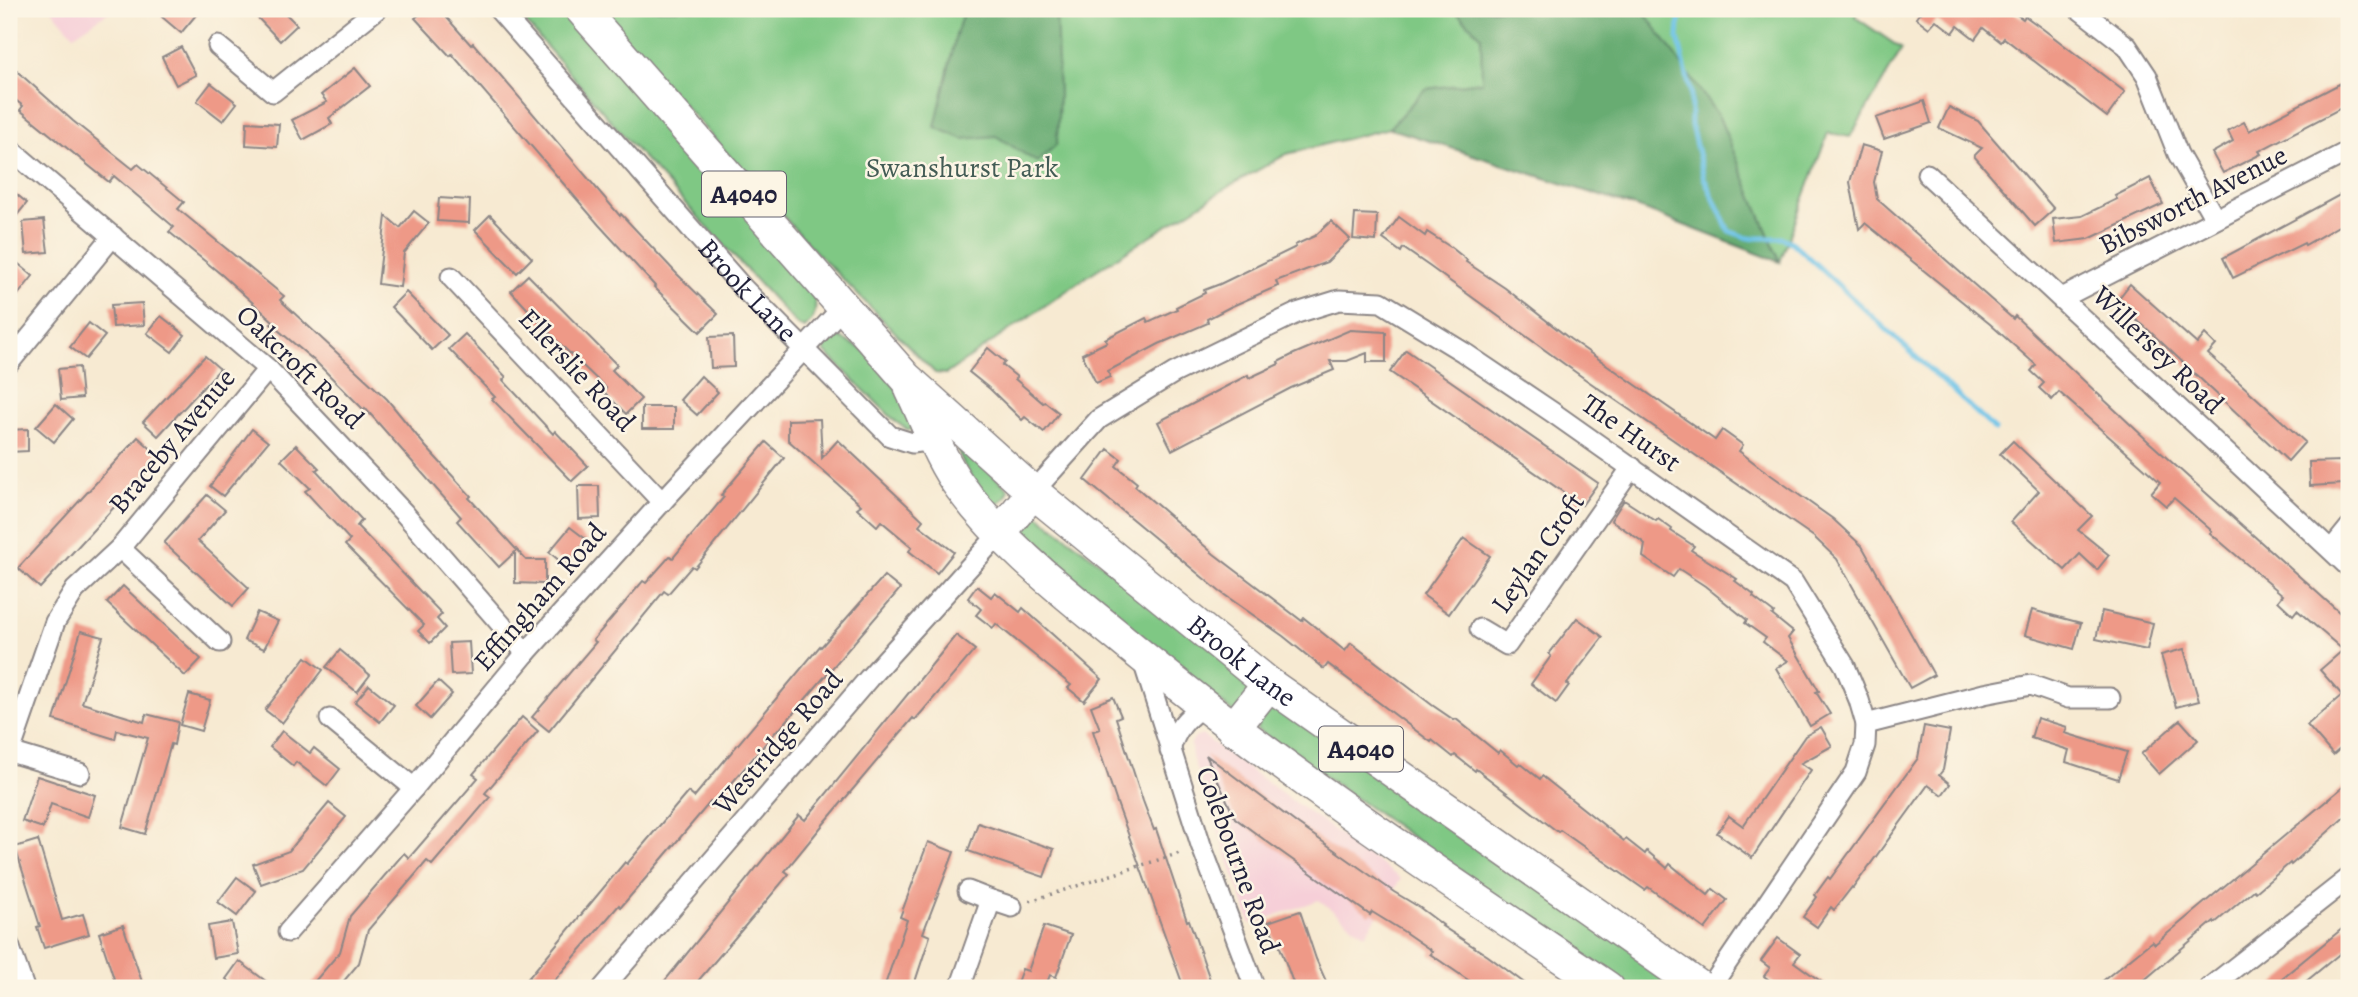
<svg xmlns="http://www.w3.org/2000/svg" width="2358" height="997" font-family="Alegreya,serif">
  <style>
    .built { fill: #f6cfd8 }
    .green { fill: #7fc884; stroke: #507560; stroke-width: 2 }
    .forest { fill: #67ac72; stroke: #446756; stroke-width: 2 }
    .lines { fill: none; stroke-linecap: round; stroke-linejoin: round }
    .stream { stroke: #6bc2e8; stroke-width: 5 }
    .building { fill: #ee9987 }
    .street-casing { stroke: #8c8686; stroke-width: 23 }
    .primary-casing { stroke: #8c8686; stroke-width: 35 }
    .path { stroke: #8c8686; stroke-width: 3.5; stroke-dasharray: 2 5; stroke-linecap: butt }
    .street { stroke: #fff; stroke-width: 19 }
    .primary { stroke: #fff; stroke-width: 32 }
    .labels { text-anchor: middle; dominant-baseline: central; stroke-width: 5; stroke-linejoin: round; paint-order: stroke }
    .shield { fill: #fcf5e5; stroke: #63616e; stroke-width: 2 }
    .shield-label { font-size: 26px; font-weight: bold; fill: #22223b }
    .park-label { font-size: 28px; fill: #435c55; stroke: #fcf5e5 }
    .street-label { font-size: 28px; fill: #22223b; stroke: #fcf5e5 }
  </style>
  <rect width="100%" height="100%" fill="#fcf5e5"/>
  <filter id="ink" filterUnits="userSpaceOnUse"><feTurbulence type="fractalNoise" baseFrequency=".0143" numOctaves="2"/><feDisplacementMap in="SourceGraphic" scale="14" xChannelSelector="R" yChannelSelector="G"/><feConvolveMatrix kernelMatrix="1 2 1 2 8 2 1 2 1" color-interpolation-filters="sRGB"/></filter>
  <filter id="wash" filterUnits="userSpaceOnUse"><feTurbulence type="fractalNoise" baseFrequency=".00686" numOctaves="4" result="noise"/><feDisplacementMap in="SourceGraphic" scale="28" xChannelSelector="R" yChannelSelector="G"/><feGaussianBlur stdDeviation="1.57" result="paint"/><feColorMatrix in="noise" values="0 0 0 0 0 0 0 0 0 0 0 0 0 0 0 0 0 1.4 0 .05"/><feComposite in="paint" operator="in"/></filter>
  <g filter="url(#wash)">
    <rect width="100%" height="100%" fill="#f7ead2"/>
    <g class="built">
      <path d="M51 9H113L74 35Z"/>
      <path d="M1202 735 1401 879 1365 935 1319 900 1251 924 1192 757 1191 744 1194 738Z"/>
    </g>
    <g class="green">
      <path d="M514 9H569L812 288C817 304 818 316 805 328L797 325 628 141Z"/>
      <path d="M598 9H1858L1855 17 1902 49 1850 137 1828 133 1780 262 1645 210 1389 128 1287 154 1228 187 1095 271 946 374 935 373 808 244Z"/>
      <path d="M839 337 864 350 919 414 916 430H908L896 422 824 351V345Z"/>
      <path d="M966 446 1009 490 1005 498 997 504C980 494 964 469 958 450Z"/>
      <path d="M1034 512 1259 684 1237 716 1035 548 1021 529Z"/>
      <path d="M1279 701 1689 988H1629L1256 729 1268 708Z"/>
    </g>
    <g class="forest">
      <path d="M964 9H1056L1059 95 1057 144 1037 162 996 136 963 139 935 127 956 35Z"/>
      <path d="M1453 9H1642L1719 117 1780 262 1645 210 1389 128 1425 89 1482 82 1481 36Z"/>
    </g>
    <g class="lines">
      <path class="stream" d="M1680 9 1678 38 1691 93V125L1704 178 1729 231 1748 238H1783L1793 243 1995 430"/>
    </g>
    <g id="blocks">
      <g class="building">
        <path d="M169 9H201L181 33 162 17Z"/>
        <path d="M263 9H281L297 25 280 41 256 16Z"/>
        <path d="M426 9H439L471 45 473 43 620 216 621 214 677 274 718 314 700 332 654 287 655 286 599 225 452 54 450 56 415 18Z"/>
        <path d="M1920 9H2009L2023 19 2025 16 2043 29 2125 92 2107 117 2004 38 2001 42 1983 28 1975 39 1958 26 1953 33 1936 20 1929 28 1916 18 1922 10Z"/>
        <path d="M181 47 196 75 176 85 162 57Z"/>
        <path d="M9 64 73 121 133 169 138 164 184 202 178 209 284 296 280 300 387 399 426 447 471 496 469 498 526 560H545V584L515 583V552L499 567 457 521 461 517 365 408 364 410 317 363 271 324 274 322 222 275 169 232 174 227 114 176 109 182 20 110 23 106 9 95Z"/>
        <path d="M355 68 370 86 329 118 332 124 303 140 292 120 327 102 321 95Z"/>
        <path d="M2349 79V104L2259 151 2261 154 2223 173 2212 153 2233 141 2228 131 2244 122 2249 131Z"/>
        <path d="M211 83 237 103 223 121 197 101Z"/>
        <path d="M1924 101 1931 123 1884 139 1876 118Z"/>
        <path d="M1949 107 1978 121 2054 209 2035 226 1974 156 1982 148 1939 128Z"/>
        <path d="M247 122 279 124 277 147 246 145Z"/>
        <path d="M1861 145 1882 151 1874 182 1877 199 2013 319 2015 316 2148 441 2349 621V741L2333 755 2307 725 2342 695 2320 670 2343 650 2297 610 2293 615 2278 601 2283 595 2210 533 2212 531 2174 498 2166 506 2151 493 2160 482 2059 392 2052 400 2039 388 2044 383 2031 371 2036 365 1990 324 1865 223 1859 229 1850 182Z"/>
        <path d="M2150 178 2163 204 2089 239 2056 243 2053 219 2082 216 2117 199 2115 196Z"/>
        <path d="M9 188 27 203 9 225Z"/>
        <path d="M2349 190V220L2305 245 2304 243 2233 278 2223 258Z"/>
        <path d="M439 198 470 200 469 223 437 221Z"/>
        <path d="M414 211 429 223 404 253 400 287 378 284 386 216 400 228Z"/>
        <path d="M1355 214 1377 215 1376 241 1353 239Z"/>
        <path d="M490 215 532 258 517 273 475 230Z"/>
        <path d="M1399 217 1425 236 1427 232 1452 248 1467 260 1466 262 1505 288 1570 339 1715 440 1722 430 1743 445 1739 451 1761 468 1833 519 1862 546 1934 675 1910 688 1837 559 1814 537 1585 379 1429 266 1403 248 1401 252 1383 239Z"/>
        <path d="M44 220 48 252 26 254 23 222Z"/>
        <path d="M1331 221 1350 239 1327 262 1276 281 1278 286 1230 307 1207 319 1208 323 1159 344 1108 371 1110 377 1096 383 1082 354 1107 342 1105 339 1146 318 1148 322 1177 309 1176 307 1205 293 1204 290 1220 284 1296 247 1295 245 1315 236Z"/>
        <path d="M15 261 33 276 9 306V269Z"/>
        <path d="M528 275 617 365 612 370 641 399 626 414 603 391 606 388 557 341 511 291Z"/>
        <path d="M2130 284 2197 344 2205 334 2216 345 2208 354 2305 442 2288 461 2143 325 2129 315 2133 310 2119 298Z"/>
        <path d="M406 292 448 335 432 350 391 307Z"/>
        <path d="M142 303 144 325 113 327 111 305Z"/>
        <path d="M161 316 185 335 172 352 147 333Z"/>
        <path d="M89 323 105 336 86 359 70 347Z"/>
        <path d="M1350 330 1386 332V362H1367V353L1347 361H1330L1334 370 1291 388 1172 450 1158 422 1248 375 1249 378 1279 364 1278 362 1294 354Z"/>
        <path d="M465 334 506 377 503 380 553 434 555 431 588 466 572 481 492 399 495 397 449 349Z"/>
        <path d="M733 336 734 367 711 368 709 337Z"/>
        <path d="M988 348 1005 362 1002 365 1017 377 1015 379 1043 403 1045 402 1059 413 1044 432 1025 417 1022 420 990 389 969 372Z"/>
        <path d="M1406 350 1598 483 1582 505 1390 372Z"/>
        <path d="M205 356 220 369 158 436 143 422Z"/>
        <path d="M79 367 82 398 61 400 58 369Z"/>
        <path d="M701 376 718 392 697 415 680 400Z"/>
        <path d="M56 404 73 419 54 442 36 427Z"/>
        <rect x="642" y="407" width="32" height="22"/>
        <path d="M820 419 822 458 838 440 923 520 919 525 954 552 937 573 909 551 912 547 881 521 877 526 857 508 861 505 788 440V420Z"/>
        <path d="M28 429V451L9 452V430Z"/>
        <path d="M252 429 268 442 223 496 210 486Z"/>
        <path d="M138 437 160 457 40 588 18 568Z"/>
        <path d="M2013 441 2092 516 2078 530 2109 555 2097 570 2080 554 2065 570 2011 522 2039 491 2000 454Z"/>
        <path d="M766 442 784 458 695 568 692 566 668 594 664 591 549 731 532 717 596 642 593 640 643 581 646 583 670 556 673 558 724 497 721 495Z"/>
        <path d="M296 445 319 468 316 470 362 520 357 526 442 614 437 619 445 628 430 643 418 631 424 625 345 545 350 540 305 491 310 488 281 460Z"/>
        <path d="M1108 449 1121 459 1116 466 1137 483 1135 486 1214 554 1302 621 1304 618 1345 651 1351 643 1432 705 1454 720 1456 719 1498 753 1500 750 1518 765 1520 763 1540 779 1542 776 1624 841 1626 839 1645 854 1647 851 1667 868 1670 864 1708 895 1713 889 1727 900 1705 929 1648 887 1645 890 1560 830 1558 832 1476 769 1475 771 1455 755 1453 757 1432 740 1431 742 1328 664 1324 669 1283 636 1219 591 1085 480Z"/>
        <path d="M2343 461 2344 484 2310 486 2309 462Z"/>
        <path d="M578 486H599L600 518 579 519Z"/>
        <path d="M207 495 225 510 198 541 249 588 233 606 164 543Z"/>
        <path d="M1624 500 1656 521 1658 519 1672 529 1671 531 1694 546 1691 550 1737 579 1735 581 1754 595 1753 597 1774 613 1772 615 1793 632 1788 638 1819 691 1816 692 1830 714 1810 726 1776 668 1788 661 1763 642 1766 638 1745 623 1747 620 1705 586 1679 569 1673 577 1643 557 1645 544 1643 542 1611 520Z"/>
        <path d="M570 527 587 540 566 566 549 552Z"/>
        <path d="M1464 538 1490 556 1449 614 1423 595Z"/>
        <path d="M884 576 900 589 779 730 778 729 714 804 711 801 651 872 621 907 619 905 548 988H520L625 862 627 864 688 792 694 797 820 646 821 647Z"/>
        <path d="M123 586 201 659 185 676 107 603Z"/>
        <path d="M977 586 991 597 995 592 1020 612 1023 608 1102 679 1084 701 1068 688 1071 685 996 624 993 628 976 615 981 609 968 598Z"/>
        <path d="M2032 610 2081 623 2074 649 2025 635Z"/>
        <path d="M2102 611 2153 623 2147 650 2096 639Z"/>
        <path d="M257 612 278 621 264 649 244 640Z"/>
        <path d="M1577 618 1603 637 1567 684 1569 685 1556 703 1531 684 1551 656 1549 654Z"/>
        <path d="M81 631 103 637 82 703 144 722 146 714 178 722 174 745 171 744 145 834 122 827 148 738 117 730 115 739 54 720Z"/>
        <path d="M956 635 975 650 915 720 913 718 821 827 785 871 789 874 763 905 692 988H659L799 815 805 820Z"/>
        <path d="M469 642 471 674 451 675 449 643Z"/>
        <path d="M2184 649 2199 701 2176 707 2161 655Z"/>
        <path d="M340 650 370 675 357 692 326 667Z"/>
        <path d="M306 657 323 670 282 723 265 710Z"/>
        <path d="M438 681 452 694 430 719 416 706Z"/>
        <path d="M369 685 394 705 380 722 355 702Z"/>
        <path d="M189 694 210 700 201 731 180 725Z"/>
        <path d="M1113 697 1121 716 1116 718 1143 801 1154 830 1156 829 1187 921 1189 920 1213 988H1184L1117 803 1093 731 1100 729 1091 706Z"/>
        <path d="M522 717 538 731 485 793 490 797 432 865 427 861 368 930 359 963 338 988H309L340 952 350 916 404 853 409 858 478 778 473 774Z"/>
        <path d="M2037 718 2067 727 2065 733 2127 752 2118 779 2066 762 2069 750 2031 738Z"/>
        <path d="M2180 720 2198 740 2159 774 2141 754Z"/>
        <path d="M1924 726 1950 731 1943 770 1939 775 1950 784 1942 795 1928 785 1853 888 1852 887 1834 910 1831 907 1817 927 1803 917 1817 897 1815 895 1828 877 1830 879 1918 758Z"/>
        <path d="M1821 727 1832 746 1801 763 1811 770 1752 858 1717 833 1729 816 1743 826 1805 736Z"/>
        <path d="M282 731 310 753 314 748 340 769 327 786 296 762 293 766 270 747Z"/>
        <path d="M1206 755 1299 825 1394 892 1419 907 1443 925 1442 926 1488 956 1531 988H1480L1430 954 1432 951 1403 931 1372 912 1370 915 1266 841 1235 818Z"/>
        <path d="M37 776 95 795 88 817 51 804 43 828 22 821Z"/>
        <path d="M2349 782V813L2291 865 2290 863 2256 892 2254 890 2215 923 2214 921 2135 988H2094L2152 941 2155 944Z"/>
        <path d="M329 803 346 817 303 869 261 884 253 864 289 851Z"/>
        <path d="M978 823 1054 849 1044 877 968 851Z"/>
        <path d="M38 840 62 920 83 914 89 934 44 948 37 927 40 926 15 847Z"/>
        <path d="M928 842 954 852 923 933 930 936 913 988H884L907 920 900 917Z"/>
        <path d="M237 877 256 891 237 916 218 902Z"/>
        <path d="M1300 911 1316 959 1329 988H1295L1277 939 1275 940 1268 922Z"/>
        <path d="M232 922 238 954 213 958 208 926Z"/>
        <path d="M2349 923V946L2326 965 2298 988H2270Z"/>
        <path d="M123 925 144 988H117L99 933Z"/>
        <path d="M1044 926 1071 935 1056 977 1050 975 1045 988H1015L1022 969 1028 971Z"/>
        <path d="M1778 938 1800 954 1794 962 1830 988H1779L1764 976 1770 968 1761 961Z"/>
        <path d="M239 961 275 988H238L226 979Z"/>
      </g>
    </g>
  </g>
  <g filter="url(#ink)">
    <use href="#blocks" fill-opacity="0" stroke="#8c8686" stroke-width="2"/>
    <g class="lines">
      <g class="street-casing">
        <g id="street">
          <path id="s1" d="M498 9 743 288 890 436 912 443 935 440"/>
          <path d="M2079 9 2127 46 2147 76 2178 154 2215 219"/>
          <path d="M218 46 273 92 377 9"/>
          <path d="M9 148 268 369 404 513 526 653"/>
          <path d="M1927 174 2349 567"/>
          <path d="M451 277 662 502"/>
          <path d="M2062 298 2349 151"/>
          <path d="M9 363 113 236"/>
          <path d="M1033 492 1099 419 1174 373 1297 313 1339 300 1381 302 1463 352 1552 412 1793 582 1845 666 1859 700 1866 724 1865 745 1856 772 1710 988"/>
          <path d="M120 548 220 642"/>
          <path d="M2332 549 2349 528"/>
          <path d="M1480 629 1507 645 1632 467"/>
          <path d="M1142 658 1201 845 1255 988"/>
          <path d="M330 719 414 788"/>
          <path d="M1866 724 1984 694 2031 685 2068 698H2110"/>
          <path d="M1170 751C1175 730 1186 718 1203 706"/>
          <path d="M10 752 80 773"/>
          <path d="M9 755 55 622 75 590 120 548 268 369"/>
          <path d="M968 891 991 900"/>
          <path d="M288 932 414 788 526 653 662 502 843 307"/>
          <path d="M9 945 24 988"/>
          <path d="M603 988 869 678 999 534"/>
          <path d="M960 988 991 900 1012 907"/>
          <path d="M2209 988 2349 878"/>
        </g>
      </g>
      <g class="primary-casing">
        <g id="primary">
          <path id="s2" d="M581 9 906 378 1033 492 1269 684 1701 988"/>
          <path d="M911 389C927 422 939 459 961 488 1006 549 1068 595 1126 643 1279 769 1444 878 1608 988"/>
          <path d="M999 534 1033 492"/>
          <path d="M1233 729 1269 684"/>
        </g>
      </g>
      <path class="path" d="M1030 901 1183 852"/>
      <use href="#street" class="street"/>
      <use href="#primary" class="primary"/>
    </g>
  </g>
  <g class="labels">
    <g class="shield">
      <rect x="702" y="171.5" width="84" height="45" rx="5"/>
      <rect x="1319" y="726.5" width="84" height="45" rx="5"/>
    </g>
    <g class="shield-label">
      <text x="744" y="194">A4040</text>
      <text x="1361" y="749">A4040</text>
    </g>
    <g class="park-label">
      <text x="962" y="168">Swanshurst Park</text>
    </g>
    <g class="street-label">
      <text transform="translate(2193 200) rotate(-27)">Bibsworth Avenue</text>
      <text stroke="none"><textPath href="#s1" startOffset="376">Brook Lane</textPath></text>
      <text transform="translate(2158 350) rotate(44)">Willersey Road</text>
      <text transform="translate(300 367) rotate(44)">Oakcroft Road</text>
      <text transform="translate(577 370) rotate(47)">Ellerslie Road</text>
      <text transform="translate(1631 433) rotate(35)">The Hurst</text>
      <text transform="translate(172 441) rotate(-50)">Braceby Avenue</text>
      <text transform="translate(1538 553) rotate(-55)">Leylan Croft</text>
      <text transform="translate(540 597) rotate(-49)">Effingham Road</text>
      <text stroke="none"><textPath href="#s2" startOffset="931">Brook Lane</textPath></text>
      <text transform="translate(778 742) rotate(-49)">Westridge Road</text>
      <text transform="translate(1238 860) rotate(70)">Colebourne Road</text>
    </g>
  </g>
  <rect width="2358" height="997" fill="none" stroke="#fcf5e5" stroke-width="35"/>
</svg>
